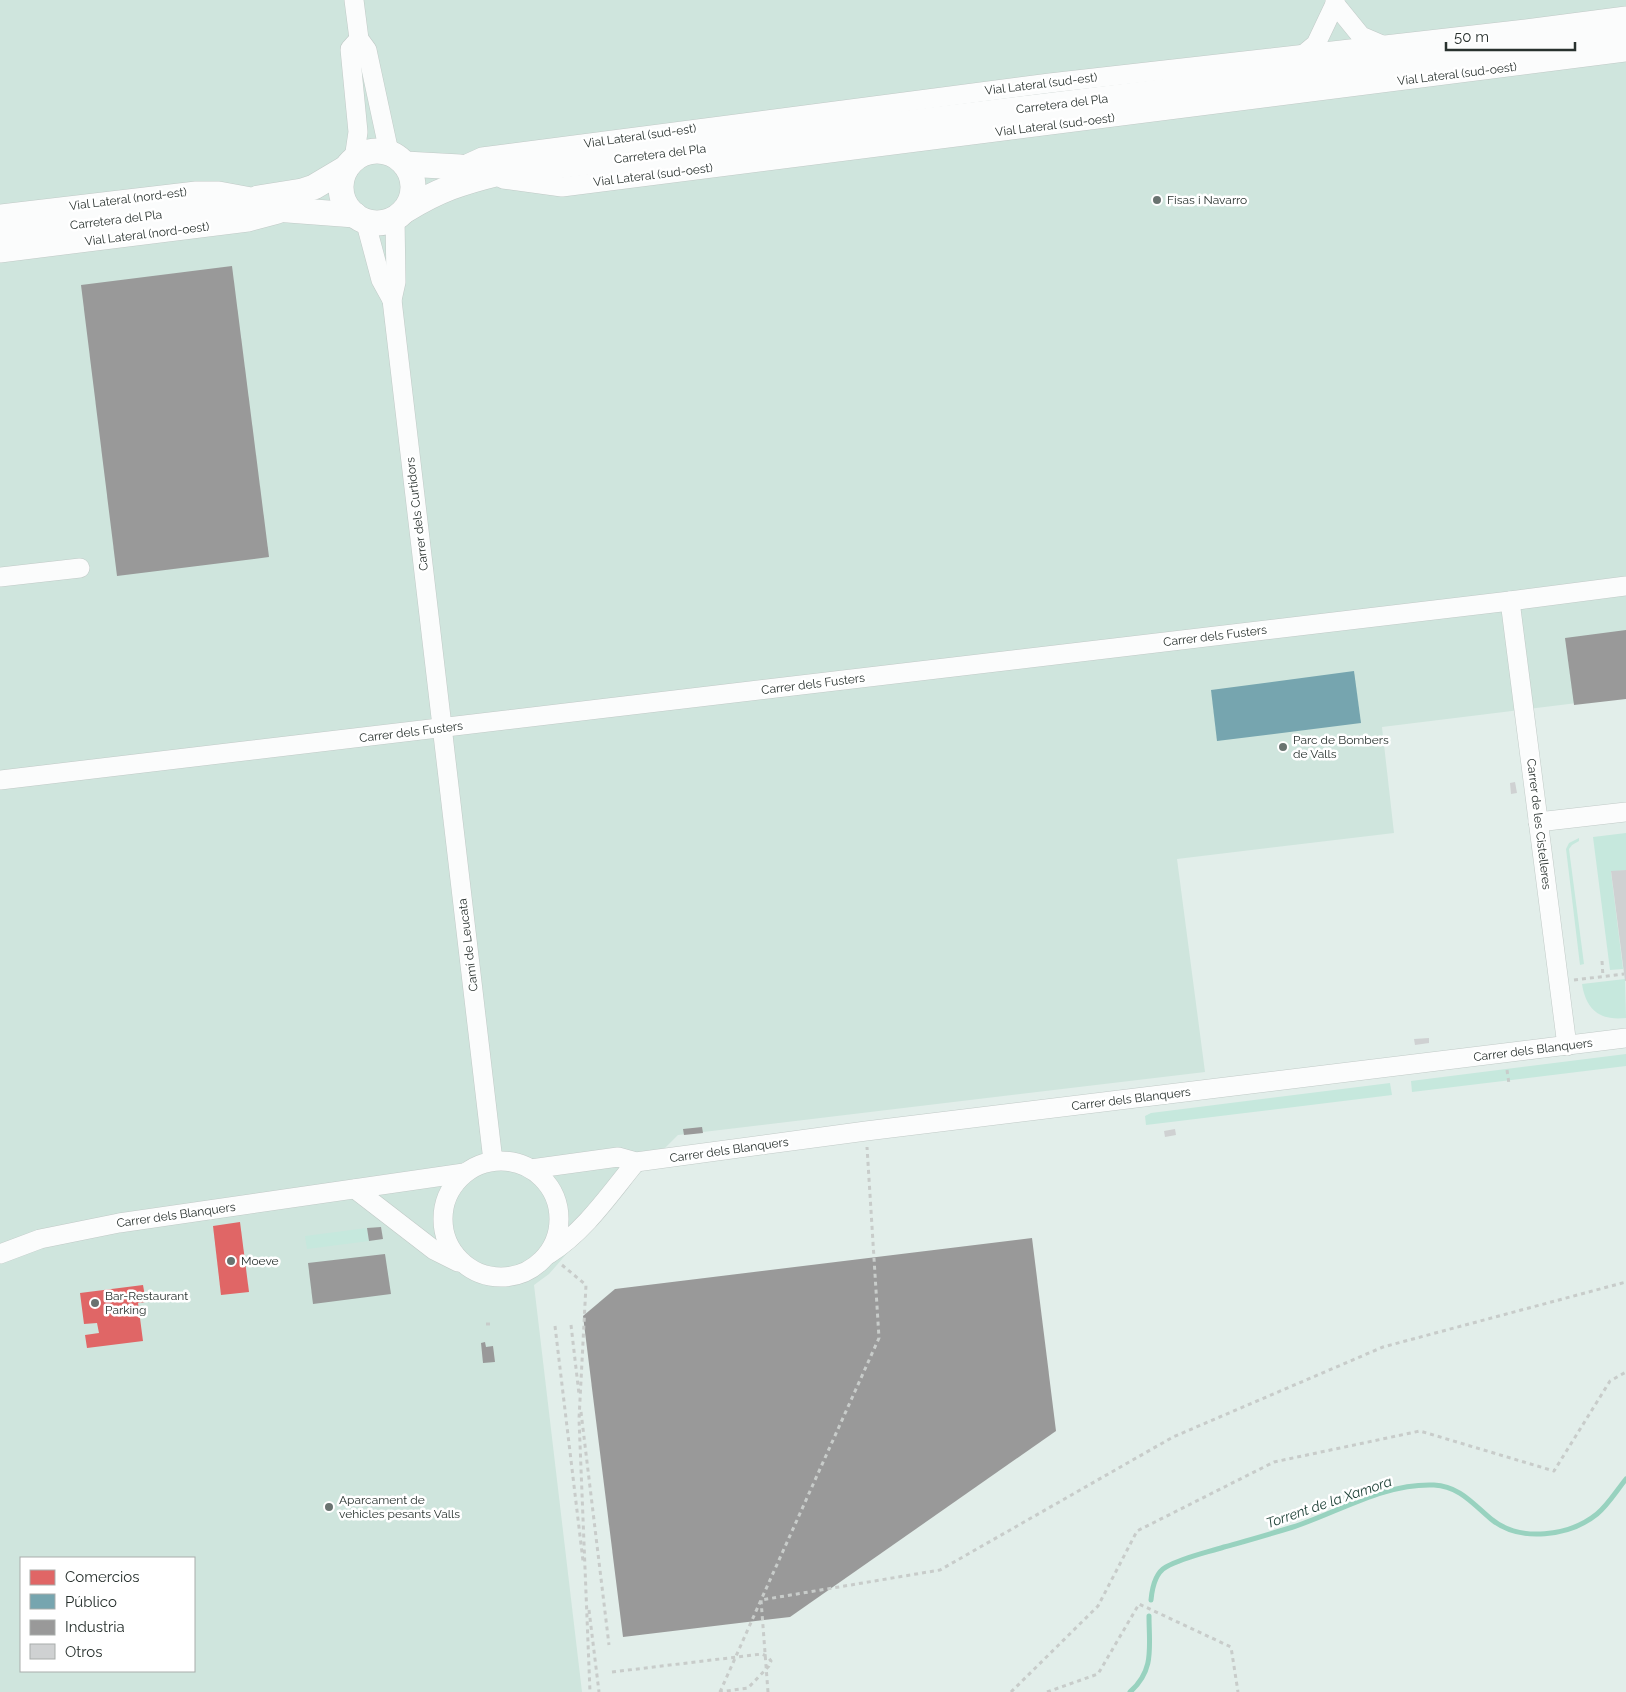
<svg xmlns="http://www.w3.org/2000/svg" width="1626" height="1692" font-family="Raleway,sans-serif">
  <style>
    .built { fill: #cfe5dd; fill-rule: evenodd }
    .green { fill: #c6e8dd }
    .shops { fill: #e06666 }
    .public { fill: #76a5af }
    .industry { fill: #999 }
    .lines { fill: none; stroke-linecap: round; stroke-linejoin: round }
    .stream { stroke: #98d2bf; stroke-width: 5 }
    .building { fill: #cfd1d2 }
    .minor-casing { stroke: #c1cac7; stroke-width: 20 }
    .major-casing { stroke: #c1cac7; stroke-width: 26 }
    .path { stroke: #c8ccca; stroke-width: 3; stroke-dasharray: 4 4; stroke-linecap: butt }
    .minor { stroke: #fbfcfc; stroke-width: 19 }
    .major { stroke: #fbfcfc; stroke-width: 25 }
    .poi-dot { fill: #697370; stroke: #fff; stroke-width: 2 }
    .labels { text-anchor: middle; dominant-baseline: central; stroke-width: 5; stroke-linejoin: round; paint-order: stroke }
    .street-label { font-size: 12px; fill: #28312e; stroke: #fff }
    .poi-label { font-size: 12px; fill: #28312e; stroke: #fff; text-anchor: start }
    .water-label { font-size: 14px; font-style: italic; fill: #1d4036; stroke: #fff }
  </style>
  <rect width="100%" height="100%" fill="#e2eeea"/>
  <path class="built" d="M0 0H1626V697L1382 727 1394 833 1177 859 1205 1072 678 1135 617 1196 549 1274 534 1285 582 1692H0ZM21 1558H194V1671H21Z"/>
  <g class="green">
    <path d="M1626 833V870L1611 872 1623 969 1610 970 1593 837Z"/>
    <path d="M1579 838V841L1572 845 1569 849 1584 964 1580 965 1566 849 1569 843Z"/>
    <path d="M1625 979 1626 1018C1600 1021 1586 1010 1582 984Z"/>
    <path d="M1626 1054V1066L1412 1092 1411 1081Z"/>
    <path d="M1390 1083 1392 1095 1146 1125 1145 1116 1151 1113Z"/>
    <path d="M367 1228 369 1241 307 1249 305 1236Z"/>
  </g>
  <g class="shops">
    <path d="M240 1222 249 1292 221 1295 213 1226Z"/>
    <path d="M143 1285 146 1302 138 1303 143 1341 87 1348 85 1335 99 1333 97 1323 84 1324 80 1293Z"/>
  </g>
  <path class="public" d="M1354 671 1361 723 1217 741 1211 690Z"/>
  <g class="industry">
    <path d="M232 266 269 557 117 576 81 285Z"/>
    <path d="M1626 630V699L1574 705 1565 638Z"/>
    <path d="M702 1127 703 1133 684 1135 683 1129Z"/>
    <path d="M381 1227 383 1239 369 1241 367 1228Z"/>
    <path d="M1032 1238 1056 1431 790 1617 623 1637 583 1316 615 1289Z"/>
    <path d="M385 1254 391 1294 313 1304 308 1263Z"/>
    <path d="M485 1342 486 1347 493 1346 495 1362 483 1363 481 1343Z"/>
  </g>
  <g class="lines">
    <g class="stream">
      <path d="M1151 1600C1152 1589 1155 1573 1166 1567 1184 1557 1205 1553 1224 1547 1247 1541 1270 1534 1293 1527 1339 1512 1384 1483 1434 1485 1459 1486 1473 1504 1491 1519 1520 1543 1570 1536 1597 1514 1608 1505 1617 1490 1626 1479"/>
      <path d="M1130 1692C1155 1670 1149 1647 1149 1616"/>
    </g>
  </g>
  <g class="building">
    <path d="M1515 782 1517 793 1511 794 1510 783Z"/>
    <path d="M1626 870V981H1625L1611 871Z"/>
    <path d="M1429 1038V1043L1415 1045 1414 1039Z"/>
    <path d="M1175 1129 1176 1135 1165 1137 1164 1131Z"/>
  </g>
  <g class="lines">
    <g class="minor-casing">
      <g id="minor">
        <path d="M354 0 359 39 367 50 389 152"/>
        <path d="M1335 4 1361 36 1382 45"/>
        <path d="M1304 54 1316 44 1335 4V0"/>
        <path d="M354 159 358 132 350 49 359 39"/>
        <path d="M460 167 482 157 1050 83 1526 29 1626 16"/>
        <path d="M503 179 562 187 1626 52"/>
        <path d="M0 214 196 191H219L256 198"/>
        <path d="M395 218 396 282 392 300 493 1161"/>
        <path d="M365 220 381 280 392 300"/>
        <path d="M0 253 248 222 278 214"/>
        <path d="M0 577 80 568"/>
        <path d="M1510 601 1567 1046"/>
        <path d="M0 780 1510 601 1626 586"/>
        <path d="M1538 822 1626 812"/>
        <circle cx="501" cy="1219" r="58"/>
        <path d="M531 1169 618 1157 636 1162 866 1131 1626 1038"/>
        <path d="M355 1189 434 1250 458 1262"/>
        <path d="M0 1254 40 1239 119 1223 464 1173"/>
        <path d="M549 1254C585 1231 609 1195 636 1162"/>
      </g>
    </g>
    <g class="major-casing">
      <g id="major">
        <circle cx="377" cy="187" r="36"/>
        <path d="M405 164 460 167 490 172"/>
        <path d="M258 198 302 191 314 187 346 168"/>
        <path d="M406 210C438 190 462 182 499 173L1626 35"/>
        <path d="M0 235 233 206 355 215"/>
      </g>
    </g>
    <g class="path">
      <path d="M1602 961 1603 977"/>
      <path d="M1574 980 1624 974"/>
      <path d="M1507 1070 1509 1084"/>
      <path d="M562 1265 586 1285 579 1419 590 1692"/>
      <path d="M486 1324H491"/>
      <path d="M571 1325 579 1394"/>
      <path d="M555 1326 583 1561"/>
      <path d="M581 1412 609 1645"/>
      <path d="M589 1610 599 1692"/>
      <path d="M612 1672 762 1654 768 1657 771 1661 769 1666 748 1688 719 1692"/>
      <path d="M720 1692 761 1600 940 1570 1173 1437 1383 1347 1626 1282"/>
      <path d="M768 1692 761 1600 879 1338 867 1147"/>
      <path d="M1011 1692 1098 1606 1137 1531 1274 1462 1420 1431 1554 1471 1610 1381 1626 1372"/>
      <path d="M1047 1692 1098 1674 1139 1604 1231 1647 1238 1692"/>
    </g>
    <use href="#minor" class="minor"/>
    <use href="#major" class="major"/>
  </g>
  <g class="poi-dot">
    <circle cx="1157" cy="200" r="5"/>
    <circle cx="1283" cy="747" r="5"/>
    <circle cx="231" cy="1261" r="5"/>
    <circle cx="95" cy="1303" r="5"/>
    <circle cx="329" cy="1507" r="5"/>
  </g>
  <g class="labels">
    <g class="street-label">
      <text transform="translate(1457 74) rotate(-7)">Vial Lateral (sud-oest)</text>
      <text transform="translate(1041 84) rotate(-7)">Vial Lateral (sud-est)</text>
      <text transform="translate(1062 104) rotate(-7)">Carretera del Pla</text>
      <text transform="translate(1055 125) rotate(-7)">Vial Lateral (sud-oest)</text>
      <text transform="translate(640 136) rotate(-8)">Vial Lateral (sud-est)</text>
      <text transform="translate(660 154) rotate(-7)">Carretera del Pla</text>
      <text transform="translate(653 175) rotate(-7)">Vial Lateral (sud-oest)</text>
      <text transform="translate(128 199) rotate(-7)">Vial Lateral (nord-est)</text>
      <text transform="translate(116 220) rotate(-7)">Carretera del Pla</text>
      <text transform="translate(147 234) rotate(-7)">Vial Lateral (nord-oest)</text>
      <text transform="translate(417 514) rotate(-97)">Carrer dels Curtidors</text>
      <text transform="translate(1215 636) rotate(-7)">Carrer dels Fusters</text>
      <text transform="translate(813 684) rotate(-7)">Carrer dels Fusters</text>
      <text transform="translate(411 732) rotate(-7)">Carrer dels Fusters</text>
      <text transform="translate(1539 824) rotate(83)">Carrer de les Cistelleres</text>
      <text transform="translate(468 945) rotate(-97)">Camí de Leucata</text>
      <text transform="translate(1533 1050) rotate(-7)">Carrer dels Blanquers</text>
      <text transform="translate(1131 1099) rotate(-7)">Carrer dels Blanquers</text>
      <text transform="translate(729 1150) rotate(-8)">Carrer dels Blanquers</text>
      <text transform="translate(176 1215) rotate(-8)">Carrer dels Blanquers</text>
    </g>
    <g class="poi-label">
      <text x="1167" y="200">Fisas i Navarro</text>
      <text x="1293" y="740">Parc de Bombers<tspan x="1293" dy="14">de Valls</tspan></text>
      <text x="241" y="1261">Moeve</text>
      <text x="105" y="1296">Bar-Restaurant<tspan x="105" dy="14">Parking</tspan></text>
      <text x="339" y="1500">Aparcament de<tspan x="339" dy="14">vehicles pesants Valls</tspan></text>
    </g>
    <g class="water-label">
      <text transform="translate(1329 1502) rotate(-19)">Torrent de la Xamora</text>
    </g>
  </g>
  <rect x="20" y="1557" width="175" height="115" fill="#ffffff" stroke="#a9adab"/>
  <rect x="30" y="1570" width="25" height="15" fill="#e06666" stroke="#a9adab"/>
  <text x="65" y="1582" font-size="15" fill="#28312e">Comercios</text>
  <rect x="30" y="1594" width="25" height="15" fill="#76a5af" stroke="#a9adab"/>
  <text x="65" y="1607" font-size="15" fill="#28312e">Público</text>
  <rect x="30" y="1620" width="25" height="15" fill="#999999" stroke="#a9adab"/>
  <text x="65" y="1632" font-size="15" fill="#28312e">Industria</text>
  <rect x="30" y="1644" width="25" height="15" fill="#cfd1d2" stroke="#a9adab"/>
  <text x="65" y="1657" font-size="15" fill="#28312e">Otros</text>
  <path d="M1446 42v8h129v-8" fill="none" stroke="#28312e" stroke-width="2.5"/>
  <text x="1454" y="42" font-size="15" fill="#28312e" stroke="#ffffff" stroke-width="4" paint-order="stroke">50 m</text>
</svg>
